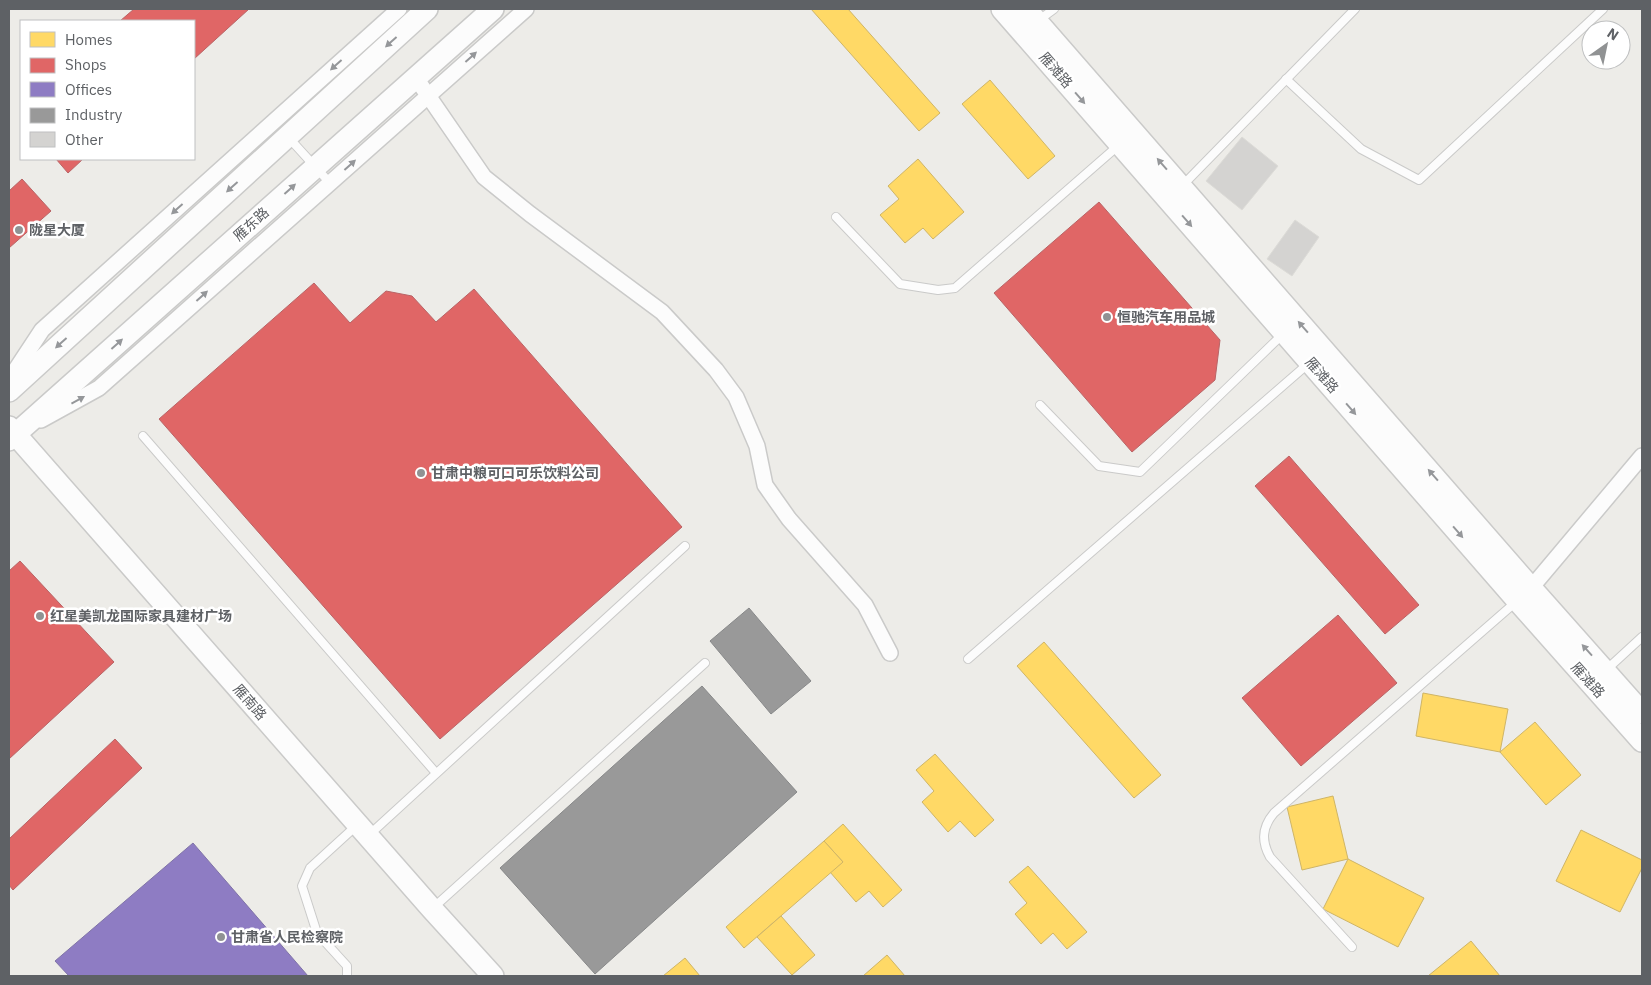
<svg xmlns="http://www.w3.org/2000/svg" width="1651" height="985" font-family="'IBM Plex Sans','Noto Sans SC',sans-serif">
  <style>
    .homes { fill: #ffd966; stroke: #cfb566 }
    .shops { fill: #e06666; stroke: #b96466 }
    .offices { fill: #8e7cc3; stroke: #8074a7 }
    .industry { fill: #999; stroke: #878889 }
    .building { fill: #d4d3d1; stroke: #dcdbd7 }
    .lines { fill: none; stroke-linecap: round; stroke-linejoin: round }
    .service-casing { stroke: #cacac9; stroke-width: 10 }
    .minor-casing { stroke: #cacac9; stroke-width: 18 }
    .secondary-casing { stroke: #cacac9; stroke-width: 24 }
    .service { stroke: #fcfcfc; stroke-width: 8 }
    .minor { stroke: #fcfcfc; stroke-width: 15 }
    .secondary { stroke: #fcfcfc; stroke-width: 21 }
    .oneway { fill: #95979a }
    .poi-dot { fill: #909293; stroke: #fff; stroke-width: 2 }
    .labels { text-anchor: middle; dominant-baseline: central; stroke-width: 5; stroke-linejoin: round; paint-order: stroke }
    .street-label { font-size: 14px; fill: #5e6165; stroke: #fff }
    .poi-label { font-size: 14px; font-weight: bold; fill: #5e6165; stroke: #fff; text-anchor: start }
  </style>
  <rect width="100%" height="100%" fill="#edece8"/>
  <g class="homes">
    <path d="M811 9H848L940 113 919 131Z"/>
    <path d="M990 80 1055 156 1028 179 962 104Z"/>
    <path d="M918 159 964 212 933 239 923 228 905 243 880 215 899 199 888 186Z"/>
    <path d="M1044 642 1161 775 1134 798 1017 666Z"/>
    <path d="M1423 693 1508 709 1500 752 1416 736Z"/>
    <path d="M1535 722 1581 775 1546 805 1500 752Z"/>
    <path d="M935 754 994 820 975 837 960 821 948 832 922 802 934 791 916 770Z"/>
    <path d="M1333 796 1348 859 1302 870 1287 807Z"/>
    <path d="M843 824 902 890 883 907 869 891 856 902 830 872 843 862 824 841Z"/>
    <path d="M1581 830 1642 860V868L1620 912 1556 881Z"/>
    <path d="M824 841 843 862 744 948 726 927Z"/>
    <path d="M1348 859 1424 898 1398 947 1323 909Z"/>
    <path d="M1028 866 1087 932 1067 949 1053 933 1041 944 1015 914 1027 903 1009 882Z"/>
    <path d="M781 916 815 955 792 975 757 937Z"/>
    <path d="M1471 941 1500 976H1428Z"/>
    <path d="M887 955 905 976H863Z"/>
    <path d="M685 958 700 976H663Z"/>
  </g>
  <g class="shops">
    <path d="M134 9H249L194 59V21H120Z"/>
    <path d="M56 159H83L68 173Z"/>
    <path d="M22 179 51 211 9 248V191Z"/>
    <path d="M1099 202 1220 340 1215 380 1132 452 994 293Z"/>
    <path d="M314 283 350 323 386 291 412 296 436 322 474 289 682 527 440 739 159 419Z"/>
    <path d="M1289 456 1419 605 1385 634 1255 486Z"/>
    <path d="M20 561 114 662 9 759V571Z"/>
    <path d="M1338 615 1397 683 1301 766 1242 698Z"/>
    <path d="M115 739 142 768 13 890 9 885V839Z"/>
  </g>
  <path class="offices" d="M193 843 308 976H69L55 961Z"/>
  <g class="industry">
    <path d="M749 608 811 681 771 714 710 641Z"/>
    <path d="M702 686 797 792 595 974 500 868Z"/>
  </g>
  <g class="building">
    <path d="M1242 137 1278 166 1242 210 1206 181Z"/>
    <path d="M1295 220 1319 237 1292 276 1267 259Z"/>
  </g>
  <g class="lines">
    <g class="service-casing">
      <g id="service">
        <path d="M1039 20 1054 9"/>
        <path d="M1286 79 1361 149 1419 180 1603 9"/>
        <path d="M289 138 330 183"/>
        <path d="M1182 186 1355 9"/>
        <path d="M836 217 900 284 938 290 955 288 1119 145"/>
        <path d="M1040 405 1099 466 1140 472 1283 334"/>
        <path d="M143 436 436 773"/>
        <path d="M968 659 1309 363"/>
        <path d="M1605 671 1642 637"/>
        <path d="M369 835 685 546"/>
        <path d="M433 908 705 663"/>
        <path d="M1352 947 1270 857C1261 841 1262 827 1274 813L1517 601"/>
        <path d="M347 976V966L317 933 302 886 310 868 356 826"/>
      </g>
    </g>
    <g class="minor-casing">
      <g id="minor">
        <path d="M416 78 484 177 530 214 662 312 716 370 736 397 757 446 765 485 789 519 865 605 890 653"/>
        <path d="M9 380 42 330 399 9"/>
        <path d="M41 420 99 388 526 9"/>
        <path d="M1531 588 1642 456"/>
      </g>
    </g>
    <g class="secondary-casing">
      <g id="secondary">
        <path d="M1002 9 1517 600 1642 741"/>
        <path d="M1026 9 1531 588 1642 713"/>
        <path d="M9 391 427 9"/>
        <path d="M9 427 432 909 493 976"/>
        <path d="M9 440 493 9"/>
      </g>
    </g>
    <use href="#service" class="service"/>
    <use href="#minor" class="minor"/>
    <use href="#secondary" class="secondary"/>
  </g>
  <defs><path id="oneway-solid" d="M-6-.8H1V-3.2L6.5 0L1 3.2V.8H-6Z" transform="scale(1.25)"/></defs>
  <g class="oneway">
    <use href="#oneway-solid" transform="translate(391 42) rotate(138)"/>
    <use href="#oneway-solid" transform="translate(471 57) rotate(-42)"/>
    <use href="#oneway-solid" transform="translate(336 65) rotate(138)"/>
    <use href="#oneway-solid" transform="translate(1080 98) rotate(49)"/>
    <use href="#oneway-solid" transform="translate(1162 164) rotate(-131)"/>
    <use href="#oneway-solid" transform="translate(350 165) rotate(-42)"/>
    <use href="#oneway-solid" transform="translate(232 187) rotate(138)"/>
    <use href="#oneway-solid" transform="translate(290 189) rotate(-42)"/>
    <use href="#oneway-solid" transform="translate(177 209) rotate(138)"/>
    <use href="#oneway-solid" transform="translate(1187 221) rotate(49)"/>
    <use href="#oneway-solid" transform="translate(202 296) rotate(-42)"/>
    <use href="#oneway-solid" transform="translate(1303 327) rotate(-131)"/>
    <use href="#oneway-solid" transform="translate(61 343) rotate(138)"/>
    <use href="#oneway-solid" transform="translate(117 344) rotate(-42)"/>
    <use href="#oneway-solid" transform="translate(78 400) rotate(-29)"/>
    <use href="#oneway-solid" transform="translate(1351 409) rotate(49)"/>
    <use href="#oneway-solid" transform="translate(1433 475) rotate(-131)"/>
    <use href="#oneway-solid" transform="translate(1458 532) rotate(49)"/>
    <use href="#oneway-solid" transform="translate(1587 650) rotate(-132)"/>
  </g>
  <g class="poi-dot">
    <circle cx="19" cy="230" r="5"/>
    <circle cx="1107" cy="317" r="5"/>
    <circle cx="421" cy="473" r="5"/>
    <circle cx="40" cy="616" r="5"/>
    <circle cx="221" cy="937" r="5"/>
  </g>
  <g class="labels">
    <g class="street-label">
      <text transform="translate(1056 70) rotate(49)">雁滩路</text>
      <text transform="translate(251 224) rotate(-42)">雁东路</text>
      <text transform="translate(1322 375) rotate(49)">雁滩路</text>
      <text transform="translate(1588 680) rotate(48)">雁滩路</text>
      <text transform="translate(250 702) rotate(49)">雁南路</text>
    </g>
    <g class="poi-label">
      <text x="29" y="230">陇星大厦</text>
      <text x="1117" y="317">恒驰汽车用品城</text>
      <text x="431" y="473">甘肃中粮可口可乐饮料公司</text>
      <text x="50" y="616">红星美凯龙国际家具建材广场</text>
      <text x="231" y="937">甘肃省人民检察院</text>
    </g>
  </g>
  <rect width="1651" height="985" fill="none" stroke="#5e6165" stroke-width="20"/>
  <rect x="20" y="20" width="175" height="140" fill="#ffffff" stroke="#bfc0c1"/>
  <rect x="30" y="32" width="25" height="15" fill="#ffd966" stroke="#bfc0c1"/>
  <text x="65" y="45" font-size="15" fill="#5e6165">Homes</text>
  <rect x="30" y="58" width="25" height="15" fill="#e06666" stroke="#bfc0c1"/>
  <text x="65" y="70" font-size="15" fill="#5e6165">Shops</text>
  <rect x="30" y="82" width="25" height="15" fill="#8e7cc3" stroke="#bfc0c1"/>
  <text x="65" y="95" font-size="15" fill="#5e6165">Offices</text>
  <rect x="30" y="108" width="25" height="15" fill="#999999" stroke="#bfc0c1"/>
  <text x="65" y="120" font-size="15" fill="#5e6165">Industry</text>
  <rect x="30" y="132" width="25" height="15" fill="#d4d3d1" stroke="#bfc0c1"/>
  <text x="65" y="145" font-size="15" fill="#5e6165">Other</text>
  <g transform="translate(1606 45) rotate(33)"><circle r="24" fill="#ffffff" stroke="#bfc0c1"/>
  <path d="M0-4L9 19L0 12L-9 19Z" fill="#909293"/>
  <text y="-8" font-size="14" font-weight="bold" text-anchor="middle" fill="#5e6165">N</text>
  </g>
</svg>
